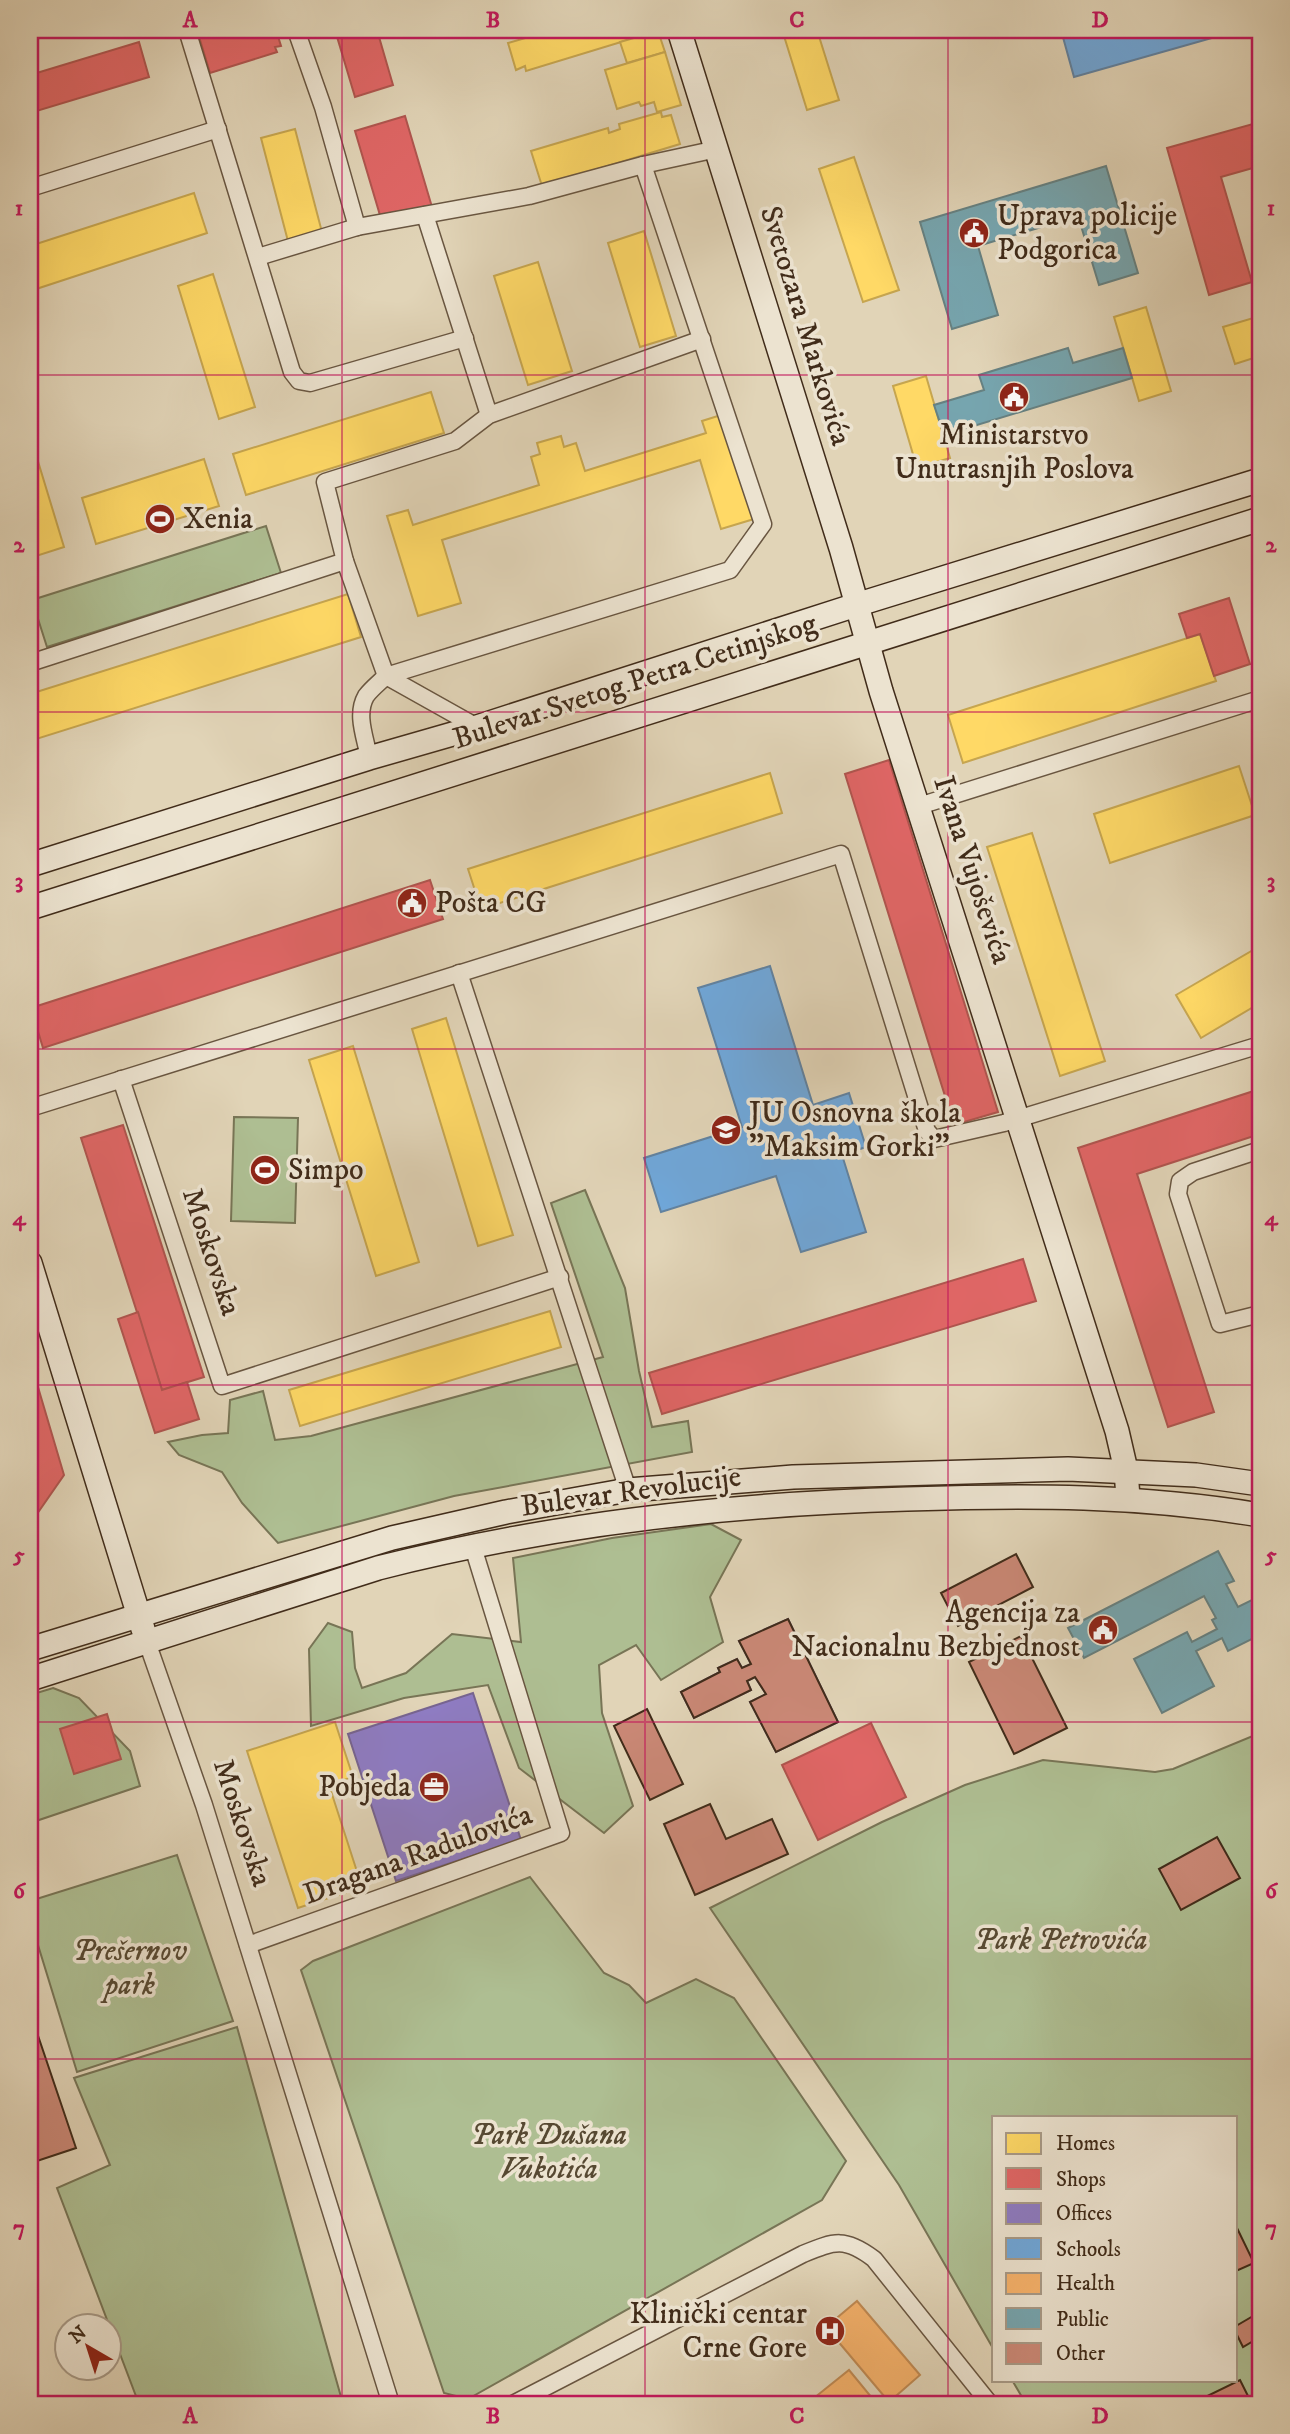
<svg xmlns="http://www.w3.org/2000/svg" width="1290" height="2434" font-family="'IM FELL DW Pica',serif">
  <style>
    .green { fill: #aebe92; stroke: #787556; stroke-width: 2 }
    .homes { fill: #ffd966; stroke: #c6a54f; stroke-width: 2 }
    .shops { fill: #e06666; stroke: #b0554f; stroke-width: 2 }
    .offices { fill: #8e7cc3; stroke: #776490; stroke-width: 2 }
    .schools { fill: #6fa8dc; stroke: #6183a2; stroke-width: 2 }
    .health { fill: #f6b26b; stroke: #c08a53; stroke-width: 2 }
    .public { fill: #76a5af; stroke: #668182; stroke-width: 2 }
    .building { fill: #ca8876; stroke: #412c1a; stroke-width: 2 }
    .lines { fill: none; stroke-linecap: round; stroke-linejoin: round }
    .street-casing { stroke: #695641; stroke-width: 19 }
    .secondary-casing { stroke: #412c1a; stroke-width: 26 }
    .street { stroke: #ece3d0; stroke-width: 16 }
    .secondary { stroke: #ece3d0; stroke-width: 23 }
    .grid { fill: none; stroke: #c2185b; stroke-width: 2; stroke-opacity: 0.55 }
    .labels { text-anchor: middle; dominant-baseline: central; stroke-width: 7; stroke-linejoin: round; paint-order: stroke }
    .poi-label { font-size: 30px; fill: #412c1a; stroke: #ece3d0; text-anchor: start }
    .street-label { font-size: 30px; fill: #412c1a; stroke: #ece3d0 }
    .park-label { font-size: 30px; font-style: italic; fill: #574932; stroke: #ece3d0 }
    .neatline { fill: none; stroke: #c2185b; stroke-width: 2.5 }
    .grid-label { font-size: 23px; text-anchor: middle; font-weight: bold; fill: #c2185b }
  </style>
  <rect width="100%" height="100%" fill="#e1d4b7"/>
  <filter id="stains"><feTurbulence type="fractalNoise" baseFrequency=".00286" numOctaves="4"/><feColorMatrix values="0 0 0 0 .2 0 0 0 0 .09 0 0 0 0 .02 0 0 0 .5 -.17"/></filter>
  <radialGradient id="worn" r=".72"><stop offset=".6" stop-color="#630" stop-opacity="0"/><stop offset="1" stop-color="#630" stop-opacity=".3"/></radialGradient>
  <g class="green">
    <path d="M266 526 281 573 47 647 32 600Z"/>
    <path d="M234 1117 298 1118 295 1223 231 1221Z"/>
    <path d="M585 1190 625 1288 639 1371 652 1427 688 1421 692 1452 454 1496 278 1543 242 1503 222 1472 179 1455 168 1442 202 1435 228 1433 230 1400 263 1391 275 1440 311 1436 603 1357 551 1203Z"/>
    <path d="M711 1524 741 1540 710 1597 723 1642 661 1680 636 1645 599 1665 602 1713 633 1806 604 1833 519 1768 488 1685 404 1698 311 1726 309 1649 328 1623 352 1632 355 1668 362 1688 406 1673 452 1634 521 1642 513 1558 612 1538Z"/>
    <path d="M53 1688 79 1698 130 1751 140 1786 30 1823V1695Z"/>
    <path d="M1260 1733V2404H1026L1012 2380H1236V2117H994V2350L899 2185 710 1908 882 1822 965 1785 1043 1760 1155 1772 1173 1769Z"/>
    <path d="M177 1855 233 2021 77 2072 30 1919V1901Z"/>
    <path d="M530 1877 604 1973 629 1985 646 2003 696 1979 734 1998 846 2161 822 2200 468 2399 444 2393 301 1970 313 1961Z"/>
    <path d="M237 2027 343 2404H139L57 2188 110 2165 74 2078Z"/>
  </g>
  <g class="homes">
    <path d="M553 30H654V32L526 71 525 66 516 70 508 43Z"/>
    <path d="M805 30H817L839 100 807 110 784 36Z"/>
    <path d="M658 31 665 52 627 63 620 42Z"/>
    <path d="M665 52 681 105 657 112 654 102 641 106 639 102 617 109 605 70Z"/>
    <path d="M661 112 662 117 671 115 680 144 542 186 531 151 608 128 609 133 620 129 619 124Z"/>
    <path d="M295 129 323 236 289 245 261 138Z"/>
    <path d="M854 157 899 290 863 302 819 169Z"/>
    <path d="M194 193 207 233 30 291V246Z"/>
    <path d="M644 231 676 336 640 347 608 243Z"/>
    <path d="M538 262 572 371 528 385 494 276Z"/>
    <path d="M213 274 255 407 219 419 178 286Z"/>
    <path d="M1146 307 1171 391 1139 401 1114 317Z"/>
    <path d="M1260 316V356L1235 364 1223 327Z"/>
    <path d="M926 376 950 458 917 468 893 386Z"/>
    <path d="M431 392 444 433 246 495 233 454Z"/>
    <path d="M721 415 754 519 721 529 700 460 442 540 461 603 418 616 387 516 408 510 413 525 539 485 531 457 540 454 537 443 561 436 564 447 576 443 585 471 706 433 702 421Z"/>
    <path d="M30 435 64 547 30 558Z"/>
    <path d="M204 459 219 506 96 544 82 498Z"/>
    <path d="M348 594 361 637 30 741V694Z"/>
    <path d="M1200 634 1216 681 963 763 948 715Z"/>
    <path d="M1239 766 1255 815 1110 863 1094 814Z"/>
    <path d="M770 773 782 813 481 909 468 869Z"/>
    <path d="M1032 833 1105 1061 1060 1076 987 847Z"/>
    <path d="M1260 946V1003L1201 1038 1176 995Z"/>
    <path d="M446 1018 513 1235 478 1246 412 1029Z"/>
    <path d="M353 1046 419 1262 376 1276 309 1060Z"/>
    <path d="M550 1311 561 1347 300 1426 289 1390Z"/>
    <path d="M335 1722 353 1777 329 1785 362 1887 298 1908 247 1751Z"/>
  </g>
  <g class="shops">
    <path d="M197 30H276L281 46 275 47 277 52 210 73Z"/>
    <path d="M335 30H377L393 85 355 97Z"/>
    <path d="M139 42 149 77 30 113V75Z"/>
    <path d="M405 116 432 207 382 222 355 131Z"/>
    <path d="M1260 122V166L1221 177 1252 282 1209 295 1167 148Z"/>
    <path d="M1229 598 1250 664 1214 676 1200 634 1187 638 1179 614Z"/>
    <path d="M889 760 998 1112 954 1125 845 774Z"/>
    <path d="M430 880 443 919 43 1048 31 1008Z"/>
    <path d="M1260 1089V1134L1137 1174 1214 1412 1168 1427 1078 1148Z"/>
    <path d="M123 1125 204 1377 162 1390 81 1138Z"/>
    <path d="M1023 1259 1036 1301 662 1414 649 1373Z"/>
    <path d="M138 1312 162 1390 187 1382 199 1419 155 1433 118 1319Z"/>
    <path d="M30 1360 64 1475 30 1524Z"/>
    <path d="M107 1714 121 1759 74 1774 60 1729Z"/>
    <path d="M871 1723 906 1797 818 1840 782 1765Z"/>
  </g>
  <g class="offices">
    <path d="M788 1619 838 1722 776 1752 750 1702 766 1694 755 1677 747 1681 751 1690 694 1718 681 1692 720 1672 718 1668 737 1659 742 1668 751 1664 739 1641Z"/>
    <path d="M473 1693 521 1840 396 1881 348 1734Z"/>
  </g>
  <g class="schools">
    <path d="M1061 30H1240L1074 77Z"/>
    <path d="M770 966 813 1105 849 1093 866 1147 842 1155 866 1232 801 1252 776 1176 661 1212 644 1158 742 1127 698 988Z"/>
  </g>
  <g class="health">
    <path d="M857 2301 920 2375 889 2402 826 2327Z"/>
    <path d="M849 2370 877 2404H811L809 2402Z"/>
  </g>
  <g class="public">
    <path d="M1106 166 1138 273 1099 285 1078 216 978 246 998 315 952 329 920 222Z"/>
    <path d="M1068 348 1073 363 1123 348 1132 378 944 435 934 405 984 390 979 375Z"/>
    <path d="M1218 1551 1234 1581 1226 1584 1238 1607 1260 1596V1635L1228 1651 1222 1638 1196 1651 1214 1686 1162 1713 1134 1659 1187 1632 1192 1642 1217 1629 1212 1620 1216 1618 1204 1596 1084 1658 1068 1628Z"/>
  </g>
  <g class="building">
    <path d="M1016 1554 1033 1587 958 1626 941 1593Z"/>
    <path d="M788 1619 838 1722 776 1752 750 1702 766 1694 755 1677 747 1681 751 1690 694 1718 681 1692 720 1672 718 1668 737 1659 742 1668 751 1664 739 1641Z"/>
    <path d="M1021 1636 1067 1728 1014 1754 969 1662Z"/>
    <path d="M647 1709 683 1784 650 1800 614 1726Z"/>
    <path d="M710 1804 726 1839 772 1819 788 1854 695 1895 664 1824Z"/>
    <path d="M1217 1837 1240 1878 1181 1910 1159 1869Z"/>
    <path d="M30 2012 76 2148 34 2162 30 2148Z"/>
    <path d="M1236 2226 1254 2263 1236 2271Z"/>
    <path d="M1260 2312V2337L1243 2347 1236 2333V2326Z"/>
    <path d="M1240 2380 1252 2404H1191Z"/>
  </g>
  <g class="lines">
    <g class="street-casing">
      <g id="street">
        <path d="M187 30 292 372 299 381 310 383 465 338"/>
        <path d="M296 30 323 107 357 227"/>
        <path d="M30 188 218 129"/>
        <path d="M425 215 489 415"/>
        <path d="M258 257 357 227 529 196 643 165 717 149"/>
        <path d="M30 663 345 561"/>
        <path d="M386 676 345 561 325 482 455 441 489 415 702 339"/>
        <path d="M386 676 477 727"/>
        <path d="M369 758C366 739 355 715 366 696 371 689 380 682 386 676L730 570 763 524 643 165"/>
        <path d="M919 806 1260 699"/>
        <path d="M459 973 628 1490"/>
        <path d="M121 1079 222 1386 560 1277"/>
        <path d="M30 1108 841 854 927 1131 934 1139 1004 1123 1260 1045"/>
        <path d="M1260 1150 1193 1172 1180 1181 1178 1194 1220 1324 1260 1314"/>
        <path d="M147 1642 204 1805 391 2404"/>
        <path d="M248 1945 561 1833 473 1547"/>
        <path d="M513 2404 803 2254C835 2241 845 2237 874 2259L990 2404"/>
      </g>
    </g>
    <g class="secondary-casing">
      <g id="secondary">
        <path d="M679 30 841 548 881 691 1117 1431 1126 1470 1128 1498"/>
        <path d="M30 865 369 758 477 727 856 605 1260 480"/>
        <path d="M30 908 1260 519"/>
        <path d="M30 1263 143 1629"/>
        <path d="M30 1649 392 1538 506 1512 628 1490 793 1477 1068 1469 1196 1475 1260 1484"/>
        <path d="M30 1679 378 1568C551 1524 729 1504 907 1499 1028 1495 1140 1495 1260 1515"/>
      </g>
    </g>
    <use href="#street" class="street"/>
    <use href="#secondary" class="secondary"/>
  </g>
  <path class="grid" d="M342 30V2404M645 30V2404M948 30V2404M30 375H1260M30 712H1260M30 1049H1260M30 1385H1260M30 1722H1260M30 2059H1260"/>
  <defs>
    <g id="civic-disc" transform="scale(1.575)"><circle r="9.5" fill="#8f2418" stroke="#ece3d0"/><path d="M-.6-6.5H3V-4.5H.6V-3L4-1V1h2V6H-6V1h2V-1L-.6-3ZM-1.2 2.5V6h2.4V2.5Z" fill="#fff"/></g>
    <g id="stadium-disc" transform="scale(1.575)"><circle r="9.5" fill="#8f2418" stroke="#ece3d0"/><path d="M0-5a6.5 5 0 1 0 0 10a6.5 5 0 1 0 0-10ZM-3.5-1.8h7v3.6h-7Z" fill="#fff"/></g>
    <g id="school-disc" transform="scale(1.575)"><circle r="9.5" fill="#8f2418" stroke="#ece3d0"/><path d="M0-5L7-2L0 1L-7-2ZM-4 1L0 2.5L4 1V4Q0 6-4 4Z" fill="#fff"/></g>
    <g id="office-disc" transform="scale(1.575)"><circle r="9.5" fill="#8f2418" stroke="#ece3d0"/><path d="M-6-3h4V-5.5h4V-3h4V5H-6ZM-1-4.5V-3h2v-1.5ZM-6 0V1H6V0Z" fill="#fff"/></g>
    <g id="hospital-disc" transform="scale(1.575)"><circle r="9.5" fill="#8f2418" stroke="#ece3d0"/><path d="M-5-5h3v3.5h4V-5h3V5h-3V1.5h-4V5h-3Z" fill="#fff"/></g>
  </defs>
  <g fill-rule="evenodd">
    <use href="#civic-disc" x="974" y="233"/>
    <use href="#civic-disc" x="1014" y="397"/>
    <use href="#stadium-disc" x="160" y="519"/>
    <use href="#civic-disc" x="412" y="903"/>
    <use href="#school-disc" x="726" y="1130"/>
    <use href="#stadium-disc" x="265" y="1170"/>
    <use href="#civic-disc" x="1103" y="1630"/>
    <use href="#office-disc" x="434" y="1787"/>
    <use href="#hospital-disc" x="830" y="2331"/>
  </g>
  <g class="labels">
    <g class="poi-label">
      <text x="997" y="216">Uprava policije<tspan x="997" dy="34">Podgorica</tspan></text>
      <text x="1014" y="435" text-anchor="middle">Ministarstvo<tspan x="1014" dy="34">Unutrasnjih Poslova</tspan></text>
      <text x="183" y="519">Xenia</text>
      <text x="435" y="903">Pošta CG</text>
      <text x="749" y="1113">JU Osnovna škola<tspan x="749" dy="34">"Maksim Gorki"</tspan></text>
      <text x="288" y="1170">Simpo</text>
      <text x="1080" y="1613" text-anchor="end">Agencija za<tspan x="1080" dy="34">Nacionalnu Bezbjednost</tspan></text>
      <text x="411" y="1787" text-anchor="end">Pobjeda</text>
      <text x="807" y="2314" text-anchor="end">Klinički centar<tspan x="807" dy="34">Crne Gore</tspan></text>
    </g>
    <g class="street-label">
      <text transform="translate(805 326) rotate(73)">Svetozara Markovića</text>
      <text transform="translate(635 682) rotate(-18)">Bulevar Svetog Petra Cetinjskog</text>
      <text transform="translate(972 870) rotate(72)">Ivana Vujoševića</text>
      <text transform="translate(211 1252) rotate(72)">Moskovska</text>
      <text transform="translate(631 1492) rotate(-8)">Bulevar Revolucije</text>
      <text transform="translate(242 1823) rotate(72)">Moskovska</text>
      <text transform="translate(418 1855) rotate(-20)">Dragana Radulovića</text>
    </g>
    <g class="park-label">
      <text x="1061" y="1940">Park Petrovića</text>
      <text x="130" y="1951">Prešernov<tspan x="130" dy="34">park</tspan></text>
      <text x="549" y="2135">Park Dušana<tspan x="549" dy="34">Vukotića</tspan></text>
    </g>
  </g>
  <rect width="1290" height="2434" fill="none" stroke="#e1d4b7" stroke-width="77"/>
  <rect x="992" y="2116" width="245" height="266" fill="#ece3d0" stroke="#a89a87" stroke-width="2"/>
  <rect x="1006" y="2133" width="35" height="21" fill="#ffd966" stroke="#a89a87" stroke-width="2"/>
  <text x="1056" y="2150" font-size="21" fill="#412c1a">Homes</text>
  <rect x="1006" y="2168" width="35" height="21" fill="#e06666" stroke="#a89a87" stroke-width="2"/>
  <text x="1056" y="2186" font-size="21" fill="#412c1a">Shops</text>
  <rect x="1006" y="2203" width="35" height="21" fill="#8e7cc3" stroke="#a89a87" stroke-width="2"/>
  <text x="1056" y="2220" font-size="21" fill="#412c1a">Offices</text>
  <rect x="1006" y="2238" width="35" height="21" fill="#6fa8dc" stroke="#a89a87" stroke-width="2"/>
  <text x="1056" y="2256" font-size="21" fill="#412c1a">Schools</text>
  <rect x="1006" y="2273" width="35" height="21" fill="#f6b26b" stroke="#a89a87" stroke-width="2"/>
  <text x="1056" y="2290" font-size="21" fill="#412c1a">Health</text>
  <rect x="1006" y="2308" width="35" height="21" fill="#76a5af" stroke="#a89a87" stroke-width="2"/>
  <text x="1056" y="2326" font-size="21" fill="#412c1a">Public</text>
  <rect x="1006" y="2343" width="35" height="21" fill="#ca8876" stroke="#a89a87" stroke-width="2"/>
  <text x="1056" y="2360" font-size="21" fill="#412c1a">Other</text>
  <g transform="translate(88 2347) rotate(321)"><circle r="33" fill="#ece3d0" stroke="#a89a87" stroke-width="2"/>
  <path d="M0-5L12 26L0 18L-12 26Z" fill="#8f2418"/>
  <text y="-10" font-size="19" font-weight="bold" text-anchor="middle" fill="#412c1a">N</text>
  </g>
  <rect x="38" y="38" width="1214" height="2358" class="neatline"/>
  <g class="grid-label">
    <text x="190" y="27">A</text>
    <text x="493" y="27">B</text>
    <text x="797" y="27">C</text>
    <text x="1100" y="27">D</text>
    <text x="19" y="215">1</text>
    <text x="1271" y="215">1</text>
    <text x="19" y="552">2</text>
    <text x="1271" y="552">2</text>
    <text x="19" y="888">3</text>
    <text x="1271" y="888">3</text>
    <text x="19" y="1225">4</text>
    <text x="1271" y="1225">4</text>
    <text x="19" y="1562">5</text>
    <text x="1271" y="1562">5</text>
    <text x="19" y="1898">6</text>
    <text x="1271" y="1898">6</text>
    <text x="19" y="2235">7</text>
    <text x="1271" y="2235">7</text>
    <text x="190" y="2423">A</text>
    <text x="493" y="2423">B</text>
    <text x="797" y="2423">C</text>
    <text x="1100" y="2423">D</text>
  </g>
  <rect width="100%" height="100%" filter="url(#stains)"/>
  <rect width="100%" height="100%" fill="url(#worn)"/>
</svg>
